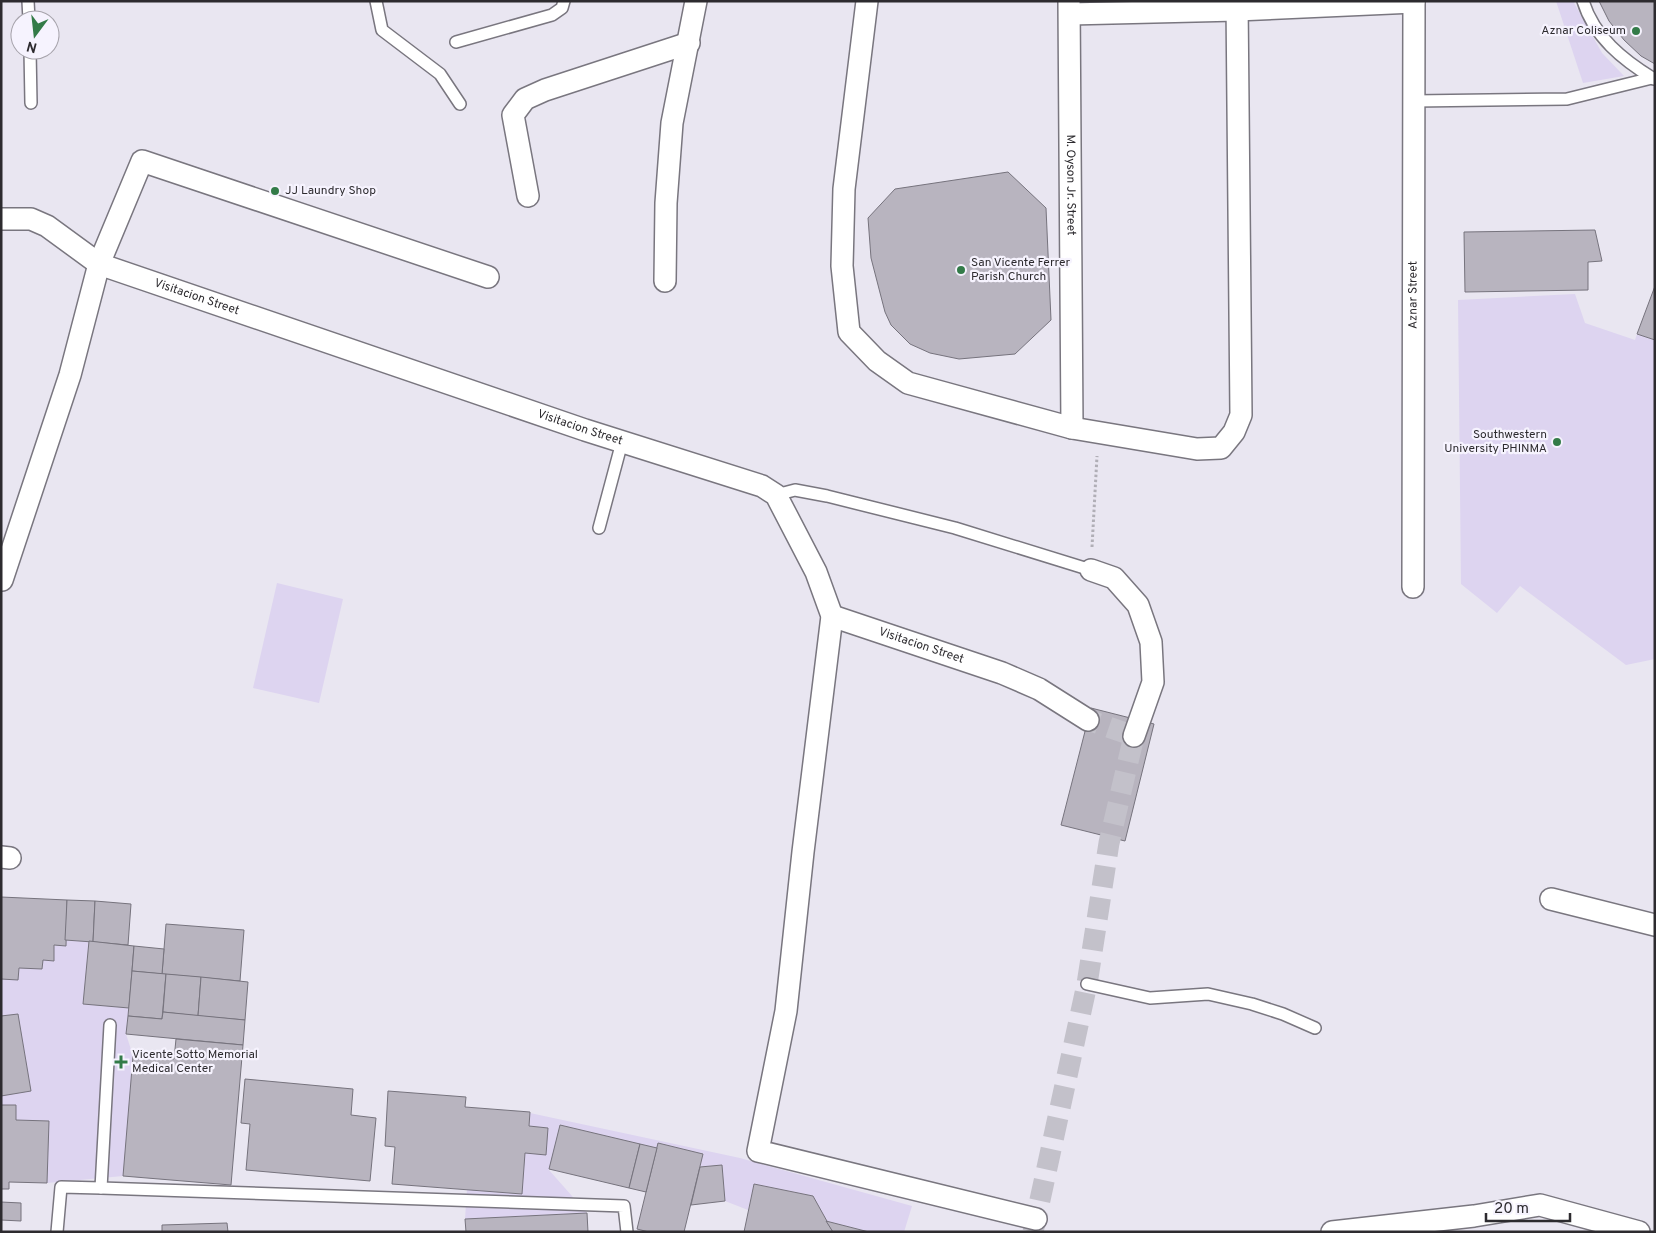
<svg xmlns="http://www.w3.org/2000/svg" width="1656" height="1233" font-family="Overpass,sans-serif">
  <style>
    .green { fill: #ddd4f0 }
    .building { fill: #b8b4bf; stroke: #76737d }
    .lines { fill: none; stroke-linecap: round; stroke-linejoin: round }
    .street-tunnel { stroke: #c3c1ca; stroke-width: 21; stroke-dasharray: 21 11; stroke-linecap: butt }
    .lane-casing { stroke: #79767f; stroke-width: 14 }
    .street-casing { stroke: #79767f; stroke-width: 24 }
    .path { stroke: #b0aeb6; stroke-width: 3; stroke-dasharray: 2.5 2.5; stroke-linecap: butt }
    .lane { stroke: #fff; stroke-width: 11 }
    .street { stroke: #fff; stroke-width: 21 }
    .poi-dot { fill: #337b48; stroke: #f6f3fe; stroke-width: 2 }
    .labels { text-anchor: middle; dominant-baseline: central; stroke-width: 4.5; stroke-linejoin: round; paint-order: stroke }
    .poi-label { font-size: 12px; fill: #2d2b2f; stroke: #f6f3fe; text-anchor: start }
    .street-label { font-size: 12px; fill: #2d2b2f; stroke: #f6f3fe }
  </style>
  <rect width="100%" height="100%" fill="#e9e6f1"/>
  <g class="green">
    <path d="M1556 1H1573L1602 53 1624 76 1583 83Z"/>
    <path d="M1575 294 1585 323 1635 340 1637 334 1655 340V659L1626 665 1520 586 1497 613 1461 584 1458 300Z"/>
    <path d="M277 583 343 599 319 703 253 688Z"/>
    <path d="M65 940 89 941 83 1003 129 1008 126 1034 133 1056 123 1176 47 1183 49 1121 16 1120V1105H1V979H18L19 968Z"/>
    <path d="M530 1113 740 1158 912 1206 904 1232H869L826 1221 813 1196 754 1184 748 1210 725 1201 722 1165 700 1167 703 1154 658 1143 657 1148 560 1125 549 1170 587 1213 465 1219 467 1189 525 1153Z"/>
  </g>
  <g class="building">
    <path d="M1599 1H1655V64L1641 56 1624 40 1609 21Z"/>
    <path d="M1008 172 1046 208 1051 320 1015 354 959 359 930 353 910 344 891 325 885 312 871 258 868 218 895 189Z"/>
    <path d="M1595 230 1602 261 1588 262V290L1465 292 1464 232Z"/>
    <path d="M1655 286V340L1637 334Z"/>
    <path d="M1091 708 1154 724 1125 841 1061 825Z"/>
    <path d="M1 897 67 900 66 946 54 945V961L43 960 42 969 19 968 18 980 1 979Z"/>
    <path d="M67 900 95 901 93 942 65 940Z"/>
    <path d="M95 901 131 904 128 945 93 942Z"/>
    <path d="M166 924 244 930 240 981 162 974Z"/>
    <path d="M89 941 134 946 129 1008 83 1004Z"/>
    <path d="M134 946 164 949 162 974 132 971Z"/>
    <path d="M132 971 166 974 162 1019 128 1016Z"/>
    <path d="M166 974 201 977 198 1016 163 1012Z"/>
    <path d="M201 977 248 982 245 1020 198 1016Z"/>
    <path d="M163 1012 245 1020 243 1045 126 1034 128 1016 162 1019Z"/>
    <path d="M18 1014 31 1091 1 1096V1016Z"/>
    <path d="M176 1039 243 1045 231 1185 123 1176 133 1056 174 1059Z"/>
    <path d="M245 1079 353 1089 351 1115 376 1118 370 1181 246 1170 250 1124 241 1123Z"/>
    <path d="M388 1091 466 1097 465 1107 530 1112 529 1126 548 1128 546 1155 525 1153 522 1194 392 1184 395 1147 385 1146Z"/>
    <path d="M1 1105H16V1120L49 1121 47 1183 9 1182V1189H1Z"/>
    <path d="M560 1125 640 1144 629 1188 549 1169Z"/>
    <path d="M658 1143 703 1154 684 1232H649L637 1229Z"/>
    <path d="M640 1144 657 1148 646 1192 629 1188Z"/>
    <path d="M722 1165 725 1201 691 1205 700 1167Z"/>
    <path d="M754 1184 813 1196 833 1232H744Z"/>
    <path d="M1 1202 21 1203V1221L1 1220Z"/>
    <path d="M587 1213 588 1232H466L465 1219Z"/>
    <path d="M826 1221 869 1232H833Z"/>
    <path d="M227 1223 228 1232H162V1225Z"/>
  </g>
  <g class="lines">
    <path class="street-tunnel" d="M1033 1232 1087 984 1109 843 1134 736 1088 720"/>
    <g class="lane-casing">
      <g id="lane">
        <path d="M28 1 29 20"/>
        <path d="M376 1 382 30 440 74 460 104"/>
        <path d="M1583 1C1594 37 1623 60 1654 79"/>
        <path d="M456 42 552 15 562 8 564 1"/>
        <path d="M30 50 31 103"/>
        <path d="M1414 101 1567 99 1652 78"/>
        <path d="M776 495 795 490 827 496 955 528 1091 570"/>
        <path d="M599 528 622 442"/>
        <path d="M1087 984 1150 998 1208 994 1252 1004 1283 1014 1315 1028"/>
        <path d="M101 1188 624 1206 627 1232"/>
        <path d="M57 1232 61 1187 101 1188 110 1025"/>
      </g>
    </g>
    <g class="street-casing">
      <g id="street">
        <path d="M867 1 844 189 842 266 849 332 877 361 908 383 1072 428 1197 449 1221 448 1234 432 1241 415 1237 1"/>
        <path id="s1" d="M1069 1 1072 428"/>
        <path d="M1070 14 1237 10 1414 2"/>
        <path d="M528 196 513 115 525 99 545 90 689 43"/>
        <path id="s2" d="M1 219H31L47 226 99 264 585 430 762 486 776 495 816 572 832 616 803 852 786 1011 758 1151 1036 1219"/>
        <path d="M665 281 666 203 672 123 696 1"/>
        <path d="M1091 570 1114 578 1138 605 1151 642 1153 682 1134 736"/>
        <path d="M2 580 70 375 99 264 142 161 488 277"/>
        <path id="s3" d="M1413 587 1414 1"/>
        <path id="s4" d="M832 616 1002 673 1039 689 1088 720"/>
        <path d="M1 857 10 858"/>
        <path d="M1551 899 1655 925"/>
        <path d="M1332 1232 1474 1216 1540 1205 1639 1232"/>
      </g>
    </g>
    <path class="path" d="M1092 547 1097 456"/>
    <use href="#lane" class="lane"/>
    <use href="#street" class="street"/>
  </g>
  <g class="poi-dot">
    <circle cx="1636" cy="31" r="5"/>
    <circle cx="275" cy="191" r="5"/>
    <circle cx="961" cy="270" r="5"/>
    <circle cx="1557" cy="442" r="5"/>
    <path d="M118.5 1054.5h5v5h5v5h-5v5h-5v-5h-5v-5h5z"/>
  </g>
  <g class="labels">
    <g class="poi-label">
      <text x="1626" y="31" text-anchor="end">Aznar Coliseum</text>
      <text x="285" y="191">JJ Laundry Shop</text>
      <text x="971" y="263">San Vicente Ferrer<tspan x="971" dy="14">Parish Church</tspan></text>
      <text x="1547" y="435" text-anchor="end">Southwestern<tspan x="1547" dy="14">University PHINMA</tspan></text>
      <text x="132" y="1055">Vicente Sotto Memorial<tspan x="132" dy="14">Medical Center</tspan></text>
    </g>
    <g class="street-label">
      <text stroke="none"><textPath href="#s1" startOffset="184">M. Oyson Jr. Street</textPath></text>
      <text stroke="none"><textPath href="#s3" startOffset="292">Aznar Street</textPath></text>
      <text stroke="none"><textPath href="#s2" startOffset="215">Visitacion Street</textPath></text>
      <text stroke="none"><textPath href="#s2" startOffset="620">Visitacion Street</textPath></text>
      <text stroke="none"><textPath href="#s4" startOffset="94">Visitacion Street</textPath></text>
    </g>
  </g>
  <rect width="1656" height="1233" fill="none" stroke="#2d2b2f" stroke-width="5"/>
  <g transform="translate(35 35) rotate(195)"><circle r="24" fill="#f6f3fe" stroke="#a6a3ab"/>
  <path d="M0-4L9 19L0 12L-9 19Z" fill="#337b48"/>
  <text y="-8" font-size="14" font-weight="bold" text-anchor="middle" fill="#2d2b2f">N</text>
  </g>
  <path d="M1486 1213v8h84v-8" fill="none" stroke="#2d2b2f" stroke-width="2.5"/>
  <text x="1494" y="1213" font-size="15" fill="#2d2b2f" stroke="#f6f3fe" stroke-width="4" paint-order="stroke">20 m</text>
</svg>
